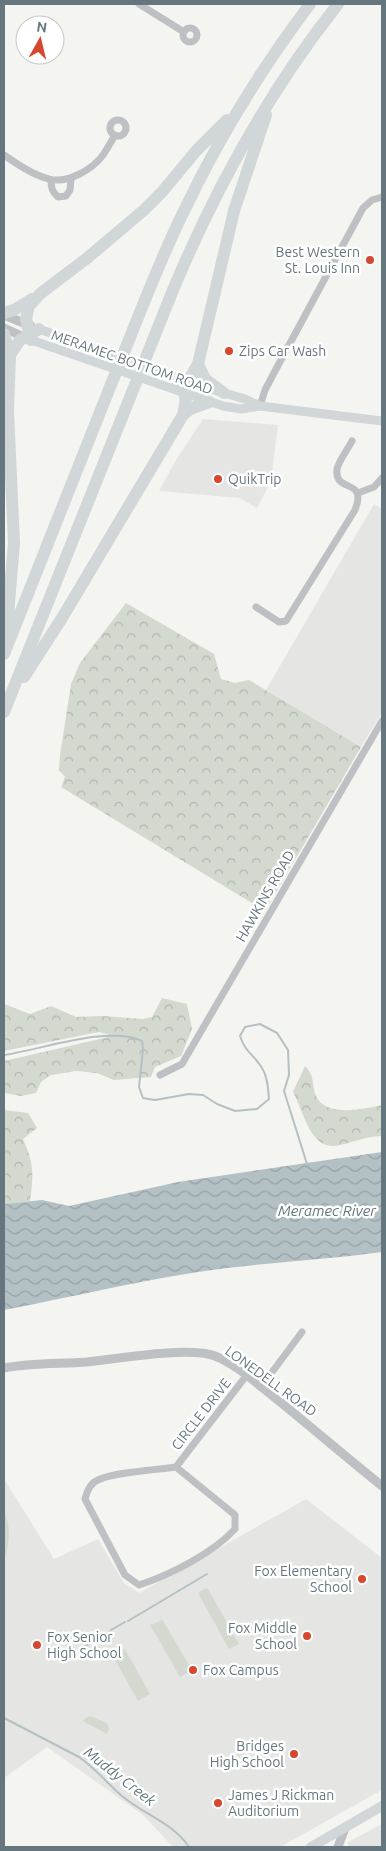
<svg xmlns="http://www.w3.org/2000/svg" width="386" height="1851" font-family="Ubuntu,sans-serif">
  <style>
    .built { fill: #e5e5e4 }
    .grass { fill: #d4d9d0 }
    .forest { fill: url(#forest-crowns) }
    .water { fill: url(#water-waves) }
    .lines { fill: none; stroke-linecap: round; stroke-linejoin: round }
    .stream { stroke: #b4c1c4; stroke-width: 2 }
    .minor { stroke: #bdc1c4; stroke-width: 7 }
    .tertiary { stroke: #bdc1c4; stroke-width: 9 }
    .secondary { stroke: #d1d6d9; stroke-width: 9 }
    .primary { stroke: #d1d6d9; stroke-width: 10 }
    .motorway { stroke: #d1d6d9; stroke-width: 12 }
    .poi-dot { fill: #d5482f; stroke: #fff; stroke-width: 2 }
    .labels { text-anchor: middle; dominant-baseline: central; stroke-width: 5; stroke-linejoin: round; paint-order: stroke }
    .poi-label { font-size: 14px; fill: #65767f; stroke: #fff; text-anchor: start }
    .street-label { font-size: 14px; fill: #65767f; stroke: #fff }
    .water-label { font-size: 15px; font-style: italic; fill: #61777d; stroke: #fff }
  </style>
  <defs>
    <pattern id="forest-crowns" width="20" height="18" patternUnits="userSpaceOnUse" patternTransform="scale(1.25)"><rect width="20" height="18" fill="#d4d9d0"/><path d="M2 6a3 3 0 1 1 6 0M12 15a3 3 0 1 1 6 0" fill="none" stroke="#b0b5ae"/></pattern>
    <pattern id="water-waves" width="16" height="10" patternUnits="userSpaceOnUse" patternTransform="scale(1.25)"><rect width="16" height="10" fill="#b4c1c4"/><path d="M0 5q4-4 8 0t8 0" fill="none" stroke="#96a1a4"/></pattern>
  </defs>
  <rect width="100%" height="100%" fill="#f4f4f0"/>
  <g class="built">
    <path d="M203 419 278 425 271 481 257 508 240 498 159 491 176 460Z"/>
    <path d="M374 504 382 509V712L361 747 266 690Z"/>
    <path d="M4 1479 54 1559 98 1539 124 1583 139 1593 306 1499 382 1558V1790L280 1847H173L143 1815 47 1747 4 1778Z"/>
    <path d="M382 1824V1847H348V1842Z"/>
  </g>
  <g class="grass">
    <path d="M4 1510C11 1527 10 1543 4 1560Z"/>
    <path d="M206 1588 208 1589 239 1644 229 1649 198 1593Z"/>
    <path d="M159 1614 192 1670 180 1677 148 1621 151 1625 162 1620Z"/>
    <path d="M125 1649 150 1694 138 1701 111 1653Z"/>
    <path d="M90 1716 107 1723 109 1728 107 1734 83 1721 84 1719Z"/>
  </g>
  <g class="forest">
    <path d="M126 603 214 654 221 679 235 683 249 680 361 747 265 911 61 787 65 777 59 770 60 755 71 684 80 663Z"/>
    <path d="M162 998 187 1004 192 1029 181 1056 155 1067 151 1077 114 1080 97 1073 76 1071 51 1075 41 1082 36 1093 21 1096 4 1093V1061L113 1036 99 1032 4 1051V1004L30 1014 51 1006 76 1017 103 1016 143 1019 152 1017Z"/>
    <path d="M305 1066C316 1077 311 1086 317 1098 328 1117 365 1109 382 1105V1136C368 1136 354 1142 340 1145 310 1153 304 1111 293 1092Z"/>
    <path d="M4 1110 28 1113 37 1128 23 1139C34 1164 34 1174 30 1201L4 1204Z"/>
  </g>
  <path class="water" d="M382 1152V1252C331 1259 279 1262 227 1268 152 1277 78 1296 4 1310V1204L42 1200 69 1206 178 1182Z"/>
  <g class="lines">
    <g class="stream">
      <path d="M4 1055C40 1050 109 1025 142 1041L143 1050 139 1087 143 1098 155 1100 189 1094 203 1095 217 1104 235 1111 257 1109 269 1099C268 1089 268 1077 262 1068 254 1054 246 1054 240 1036L245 1027 260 1024 277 1033 288 1050 289 1075 284 1091 307 1164"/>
      <path d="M128 1621 207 1574"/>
      <path d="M111 1630 125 1622"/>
      <path d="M93 1641 110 1632"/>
      <path d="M79 1649 91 1643"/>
      <path d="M4 1718 79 1757C95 1768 107 1783 122 1796 143 1814 173 1823 189 1847"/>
    </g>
    <g class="minor">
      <path d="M139 4 184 32"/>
      <circle cx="190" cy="35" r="7"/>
      <circle cx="118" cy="128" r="8"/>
      <path d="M4 155C17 164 33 175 49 179 67 184 92 170 103 155 107 149 111 142 115 135"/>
      <path d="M51 180C51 187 52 192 58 197L66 196 70 190 71 179"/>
      <path d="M260 406 265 390 275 371 363 208 372 200 382 197"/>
      <path d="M358 493 374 487 382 478"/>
      <path d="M256 607 279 622 286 621 355 510C368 477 334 494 337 469 339 460 348 449 352 441"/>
      <path d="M160 1075 182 1064 382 721"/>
      <path d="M261 1387 302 1332"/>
      <path d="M176 1467 235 1515V1529C213 1553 170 1575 139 1585L125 1575 85 1499C87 1491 90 1483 98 1480 115 1472 156 1470 176 1467Z"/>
      <path d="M176 1467 246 1376"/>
    </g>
    <g class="tertiary">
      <path d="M4 315 31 326"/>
      <path d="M4 328 26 338"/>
      <path d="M4 1368C31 1363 59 1364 87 1362 116 1359 189 1346 215 1356 236 1364 256 1383 274 1397 310 1426 346 1457 382 1486"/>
      <path d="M338 1847 345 1828"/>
    </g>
    <g class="secondary">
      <path d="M39 329 200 386 245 399 260 406 382 421"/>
      <path d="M31 340 223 406 241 409 260 406"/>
    </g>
    <path class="primary" d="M311 1847 382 1806"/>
    <g class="motorway">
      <path d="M4 313 14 310 32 299"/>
      <path d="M4 334 10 355"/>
      <path d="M31 340 26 319 29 306 41 293 86 259 144 210 162 192 196 151 227 120"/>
      <path d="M198 364 205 379 224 393"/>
      <path d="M176 388 190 378 198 364 234 211 266 115"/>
      <path d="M183 415 190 409 209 402"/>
      <path d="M6 639 14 543 8 411 10 355 20 340 39 329"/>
      <path d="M4 654C39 565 75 476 110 387 134 329 155 270 183 213 218 139 261 69 310 4"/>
      <path d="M24 677 62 618 183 415 186 399 178 378"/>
      <path d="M4 712 173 290C216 187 269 91 338 4"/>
    </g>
  </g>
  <g class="poi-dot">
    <circle cx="370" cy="260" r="5"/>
    <circle cx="229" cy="351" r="5"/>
    <circle cx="218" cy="479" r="5"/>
    <circle cx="362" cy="1579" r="5"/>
    <circle cx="307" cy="1636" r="5"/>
    <circle cx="37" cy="1645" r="5"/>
    <circle cx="193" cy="1670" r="5"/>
    <circle cx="294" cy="1754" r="5"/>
    <circle cx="218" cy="1803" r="5"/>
  </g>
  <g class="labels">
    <g class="poi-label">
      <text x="360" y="252" text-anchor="end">Best Western<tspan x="360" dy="16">St. Louis Inn</tspan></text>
      <text x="239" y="351">Zips Car Wash</text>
      <text x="228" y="479">QuikTrip</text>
      <text x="352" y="1571" text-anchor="end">Fox Elementary<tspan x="352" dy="16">School</tspan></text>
      <text x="297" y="1628" text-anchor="end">Fox Middle<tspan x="297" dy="16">School</tspan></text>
      <text x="47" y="1637">Fox Senior<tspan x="47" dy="16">High School</tspan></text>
      <text x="203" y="1670">Fox Campus</text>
      <text x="284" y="1746" text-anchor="end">Bridges<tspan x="284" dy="16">High School</tspan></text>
      <text x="228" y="1795">James J Rickman<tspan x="228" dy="16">Auditorium</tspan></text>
    </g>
    <g class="street-label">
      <text transform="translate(132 362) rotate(19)">MERAMEC BOTTOM ROAD</text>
      <text transform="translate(265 896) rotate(-60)">HAWKINS ROAD</text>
      <text transform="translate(271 1381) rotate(36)">LONEDELL ROAD</text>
      <text transform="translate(201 1414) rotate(-52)">CIRCLE DRIVE</text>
    </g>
    <g class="water-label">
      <text x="327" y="1210">Meramec River</text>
      <text transform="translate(120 1776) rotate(38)">Muddy Creek</text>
    </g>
  </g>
  <rect width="386" height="1851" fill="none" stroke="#65767f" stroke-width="10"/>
  <g transform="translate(40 40) rotate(8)"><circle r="24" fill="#ffffff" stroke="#c1c8cc"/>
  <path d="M0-4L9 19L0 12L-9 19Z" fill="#d5482f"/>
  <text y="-8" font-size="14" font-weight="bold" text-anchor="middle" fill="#65767f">N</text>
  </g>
</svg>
